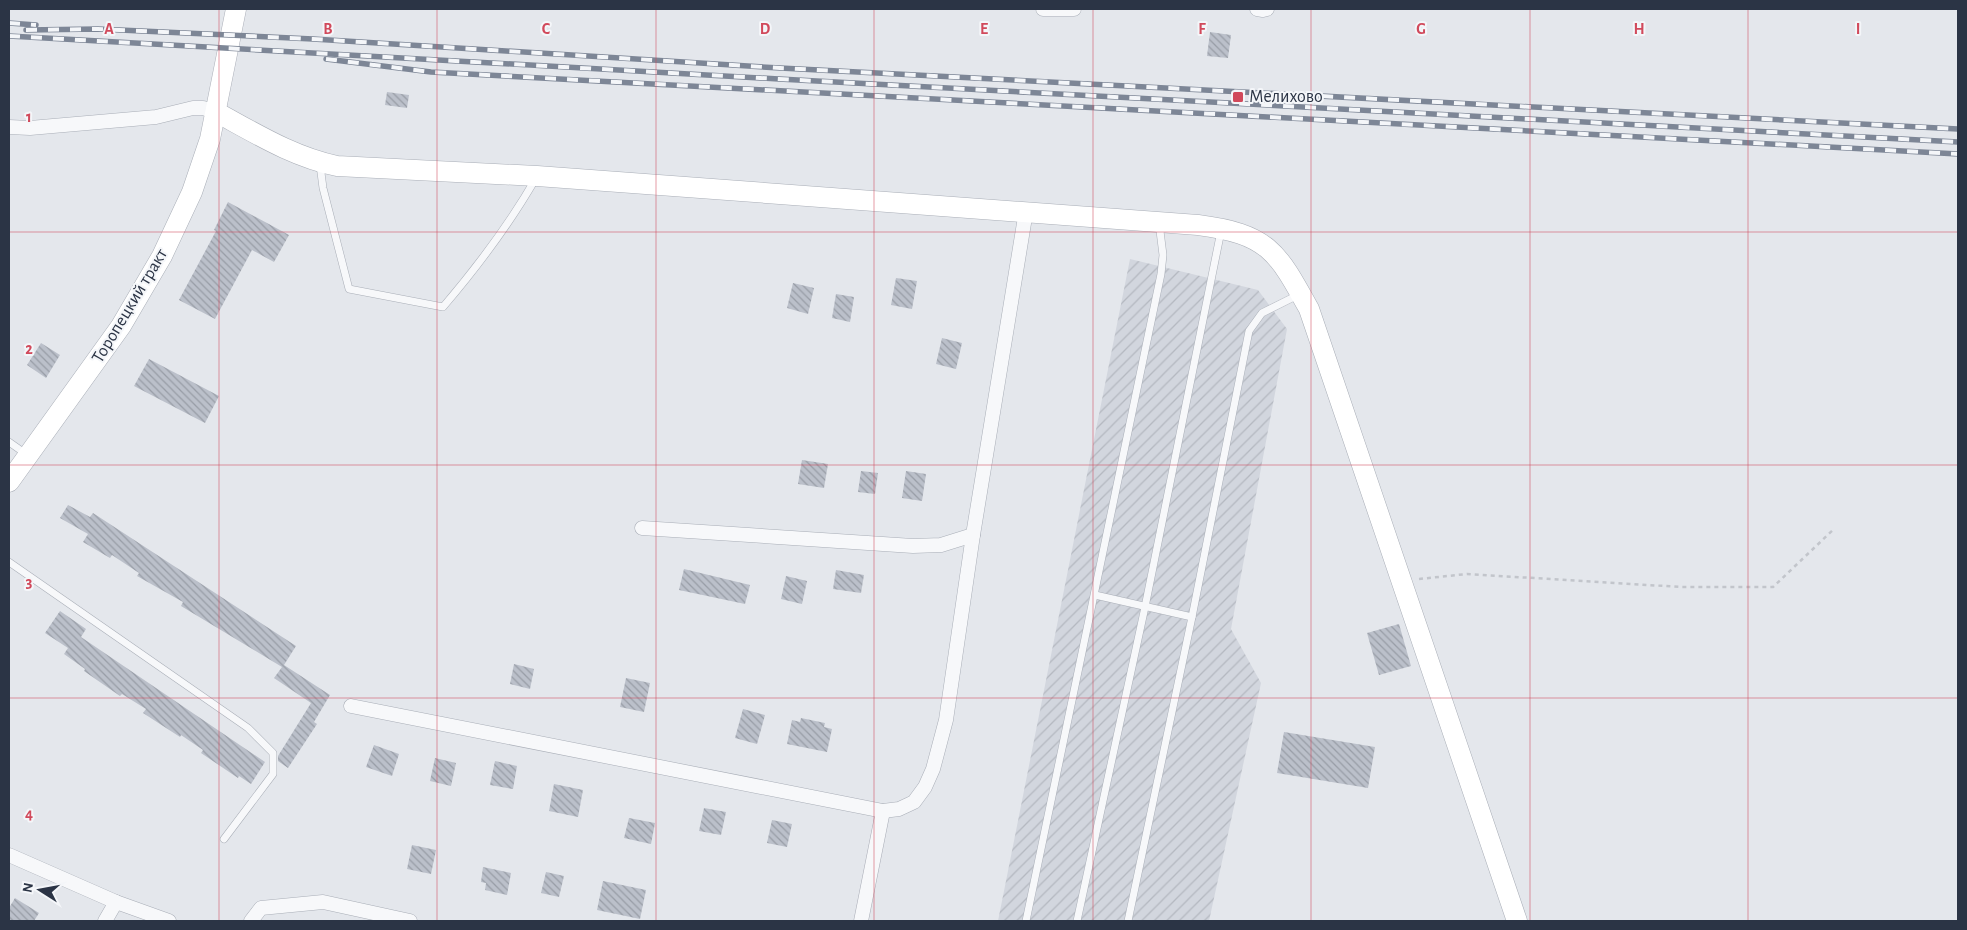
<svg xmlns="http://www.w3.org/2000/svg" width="1967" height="930" font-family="'Alegreya Sans',sans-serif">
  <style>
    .industrial { fill: url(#industrial-furrows) }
    .building { fill: url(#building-back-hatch) }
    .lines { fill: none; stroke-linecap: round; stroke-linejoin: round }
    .lane-casing { stroke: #a9aeb7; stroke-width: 8 }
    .street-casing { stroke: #a9aeb7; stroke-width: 15 }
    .secondary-casing { stroke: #a9aeb7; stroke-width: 21 }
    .path { stroke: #c2c5cb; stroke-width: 2.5; stroke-dasharray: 4 4; stroke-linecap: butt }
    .lane { stroke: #f7f8fa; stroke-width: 7 }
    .street { stroke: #f7f8fa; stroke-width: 14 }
    .secondary { stroke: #fff; stroke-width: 20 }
    .rail-casing { stroke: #7d8696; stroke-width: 5.5 }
    .rail { stroke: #f4f6f9; stroke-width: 4; stroke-dasharray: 11; stroke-linecap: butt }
    .grid { fill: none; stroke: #d1495b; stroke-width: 1; stroke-opacity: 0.55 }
    .poi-dot { fill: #d1495b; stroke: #f4f6f9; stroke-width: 2 }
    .labels { text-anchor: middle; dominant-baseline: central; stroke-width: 4; stroke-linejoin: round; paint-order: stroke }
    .poi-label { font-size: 18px; fill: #2b3445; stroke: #f4f6f9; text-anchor: start }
    .street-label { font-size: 18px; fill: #2b3445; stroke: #f4f6f9 }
    .grid-label { font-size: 16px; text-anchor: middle; font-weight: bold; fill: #d1495b; stroke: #f4f6f9; stroke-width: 4; stroke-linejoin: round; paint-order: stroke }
  </style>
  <defs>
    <pattern id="industrial-furrows" width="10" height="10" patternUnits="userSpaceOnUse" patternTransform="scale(1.25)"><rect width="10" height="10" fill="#d2d6de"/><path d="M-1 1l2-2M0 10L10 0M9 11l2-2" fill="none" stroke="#b4b8c0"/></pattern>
    <pattern id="building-back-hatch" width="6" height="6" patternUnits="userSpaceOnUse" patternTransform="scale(1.25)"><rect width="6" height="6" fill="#bbc0ca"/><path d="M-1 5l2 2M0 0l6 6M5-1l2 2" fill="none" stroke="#989da6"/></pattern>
  </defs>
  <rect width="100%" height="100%" fill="#e4e7ec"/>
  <path class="industrial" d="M1130 259 1258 290 1287 329 1231 629 1261 683 1209 921H998Z"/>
  <g class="building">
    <path d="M1210 32 1231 35 1228 58 1207 56Z"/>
    <path d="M387 92 409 95 407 108 385 105Z"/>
    <path d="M228 202 289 235 274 262 252 250 215 319 179 300 216 231 214 230Z"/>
    <path d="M896 278 917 281 912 309 891 305Z"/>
    <path d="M793 283 814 288 808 314 787 308Z"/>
    <path d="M836 294 854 297 850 322 832 318Z"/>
    <path d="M942 338 962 343 956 369 936 364Z"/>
    <path d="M41 343 60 355 46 378 27 365Z"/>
    <path d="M149 359 219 396 205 423 134 386Z"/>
    <path d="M802 460 828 464 824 488 798 484Z"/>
    <path d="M861 471 878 473 875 494 858 492Z"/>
    <path d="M906 471 926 474 922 501 902 498Z"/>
    <path d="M68 505 90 517 93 513 296 646 284 665 330 695 314 722 317 724 288 768 278 761V756L311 703 274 678 282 667 181 606 183 602 137 576 139 573 112 555 110 558 83 542 88 534 60 518Z"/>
    <path d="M684 569 750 585 745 604 679 590Z"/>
    <path d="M836 570 864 575 861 593 833 589Z"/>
    <path d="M786 576 807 581 802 604 781 599Z"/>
    <path d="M60 611 86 629 81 637 265 762 251 784 239 776 238 778 201 753 203 750 181 735 180 737 143 713 146 709 122 694 120 696 84 671 85 669 64 654 68 648 45 633Z"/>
    <path d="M1399 624 1411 666 1379 675 1367 633Z"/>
    <path d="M514 664 534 669 530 689 510 684Z"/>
    <path d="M626 678 650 683 644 712 620 707Z"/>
    <path d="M743 709 765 715 757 744 735 738Z"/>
    <path d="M801 718 825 723 824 727 832 729 827 752 787 744 792 720 800 722Z"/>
    <path d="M1284 732 1375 747 1368 788 1277 773Z"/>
    <path d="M374 745 399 754 392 776 366 767Z"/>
    <path d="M435 758 456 763 451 786 430 781Z"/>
    <path d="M495 761 517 766 513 789 490 785Z"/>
    <path d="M554 784 583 790 578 817 549 811Z"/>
    <path d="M704 808 726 812 721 835 699 831Z"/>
    <path d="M629 818 655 823 651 844 624 838Z"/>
    <path d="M772 820 792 824 787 847 767 843Z"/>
    <path d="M412 845 436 850 431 874 407 869Z"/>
    <path d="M483 867 511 873 507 895 485 890 486 883 481 882Z"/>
    <path d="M546 872 564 876 559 897 541 893Z"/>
    <path d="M603 881 646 890 640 919 597 910Z"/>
    <path d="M15 898 39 913 34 921H9V908Z"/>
  </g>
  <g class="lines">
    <g class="lane-casing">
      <g id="lane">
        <path d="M320 165 323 188 349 289 443 307C478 266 509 225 536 178"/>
        <path d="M9 442 26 454"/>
        <path d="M9 562 248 728 273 753V774L224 839"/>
        <path d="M1095 595 1192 617"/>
        <path d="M1026 921 1161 274 1163 255 1159 223"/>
        <path d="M1077 921 1145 607 1221 231"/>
        <path d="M1128 921 1192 617 1249 331 1262 313 1300 294"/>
      </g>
    </g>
    <g class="street-casing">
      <g id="street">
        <path d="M1043 9H1074"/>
        <path d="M1257 9 1263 10 1267 9"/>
        <path d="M9 127 30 128 156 117 193 108H203L216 112"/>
        <path d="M642 528 913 546 941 545 973 535"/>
        <path d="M351 706 883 811 899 809 914 802 925 787 933 769 946 720 973 535 1026 211"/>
        <path d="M9 855 116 902 169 921"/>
        <path d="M105 921 116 902"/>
        <path d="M251 921 261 908 323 902 410 921"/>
        <path d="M861 921 883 811"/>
      </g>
    </g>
    <g class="secondary-casing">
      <g id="secondary">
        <path d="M216 112C255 133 293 157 337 166L537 176 1198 225C1268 234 1277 251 1309 309L1517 921"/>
        <path d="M9 482 121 326 162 256 192 192 210 139 236 9"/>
      </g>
    </g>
    <path class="path" d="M1419 579 1467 574 1681 587H1773L1834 529"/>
    <use href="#lane" class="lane"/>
    <use href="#street" class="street"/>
    <use href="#secondary" class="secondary"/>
    <g class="rail-casing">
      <g id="rail">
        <path d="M9 23 36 25"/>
        <path d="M26 30 98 29 313 39 780 68 1958 129"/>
        <path d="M9 36 779 79 1958 142"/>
        <path d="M326 59 431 72 1958 154"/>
      </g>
    </g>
    <use href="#rail" class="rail"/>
  </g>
  <path class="grid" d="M219 9V921M437 9V921M656 9V921M874 9V921M1093 9V921M1311 9V921M1530 9V921M1748 9V921M9 232H1958M9 465H1958M9 698H1958"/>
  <rect class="poi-dot" x="1232" y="91" width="12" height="12" rx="2.5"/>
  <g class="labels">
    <g class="poi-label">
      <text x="1249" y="97">Мелихово</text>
    </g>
    <g class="street-label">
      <text transform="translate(130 306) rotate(-59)">Торопецкий тракт</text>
    </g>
  </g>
  <g class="grid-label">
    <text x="109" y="34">A</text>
    <text x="328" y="34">B</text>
    <text x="546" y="34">C</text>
    <text x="765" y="34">D</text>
    <text x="984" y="34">E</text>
    <text x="1202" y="34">F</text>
    <text x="1421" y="34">G</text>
    <text x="1639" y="34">H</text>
    <text x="1858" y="34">I</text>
    <text x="29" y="122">1</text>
    <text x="29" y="354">2</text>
    <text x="29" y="587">3</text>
    <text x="29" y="819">4</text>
  </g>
  <rect width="1967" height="930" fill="none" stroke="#2b3445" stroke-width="20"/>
  <g transform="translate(40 890) rotate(281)" stroke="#f4f6f9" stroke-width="4" paint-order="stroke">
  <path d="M0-4L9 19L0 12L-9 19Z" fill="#2b3445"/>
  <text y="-8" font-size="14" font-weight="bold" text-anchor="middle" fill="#2b3445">N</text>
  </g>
</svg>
